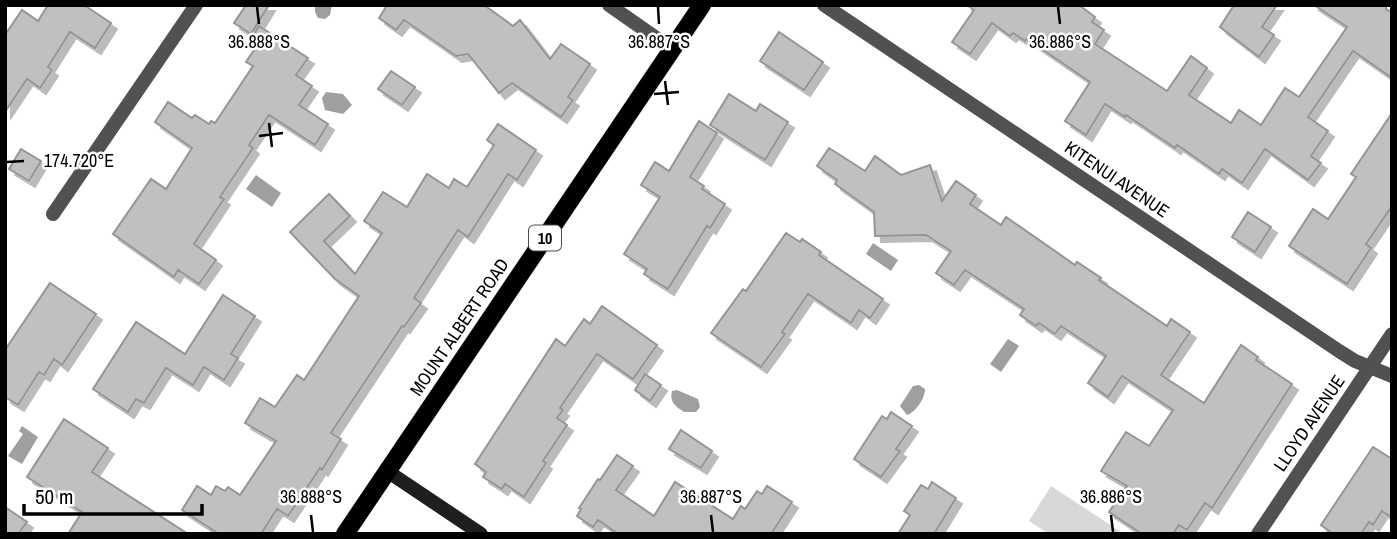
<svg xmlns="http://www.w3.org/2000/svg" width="1397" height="539" font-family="'Archivo Narrow',sans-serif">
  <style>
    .green { fill: #d8d8d8 }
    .water { fill: #9f9f9f }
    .building { fill: #c0c0c0; stroke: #959595; stroke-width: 2; filter: url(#shadow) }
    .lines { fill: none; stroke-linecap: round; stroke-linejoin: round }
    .primary-casing { stroke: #dbdbdb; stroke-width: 19 }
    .minor { stroke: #515151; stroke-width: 14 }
    .secondary { stroke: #1e1e1e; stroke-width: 14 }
    .primary { stroke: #000; stroke-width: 18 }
    .ticks { fill: none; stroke: #000; stroke-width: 2.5 }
    .labels { text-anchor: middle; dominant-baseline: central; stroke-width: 5; stroke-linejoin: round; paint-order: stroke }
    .shield { fill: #fff; stroke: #4c4c4c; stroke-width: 2 }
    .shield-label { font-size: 16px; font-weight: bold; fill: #000 }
    .street-label { font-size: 18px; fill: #000; stroke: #fff }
    .ticks-label { font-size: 18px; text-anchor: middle; fill: #000; stroke: #fff; stroke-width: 5; stroke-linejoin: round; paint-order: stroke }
  </style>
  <defs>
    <filter id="shadow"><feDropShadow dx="6" dy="6" stdDeviation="0" flood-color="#0004"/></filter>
  </defs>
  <rect width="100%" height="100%" fill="#fff"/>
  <path class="green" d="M1051 486 1124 534H1049L1029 521Z"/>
  <g class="water">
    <path d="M315 5H332L330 15 325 19 318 18 315 12Z"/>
    <path d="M326 92 343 94 352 105 343 114 325 110 322 98Z"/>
    <path d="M256 175 281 193 272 207 246 189Z"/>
    <path d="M873 243 898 260 891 271 866 254Z"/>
    <path d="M1008 339 1019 346 1001 372 990 364Z"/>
    <path d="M919 385 925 389C925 398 916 412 907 415L900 406 913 386Z"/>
    <path d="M677 390 698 399 700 407 696 412H684C676 407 669 402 672 391Z"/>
    <path d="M22 426 38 437 22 464 8 456 23 434 19 431Z"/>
  </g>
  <g class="building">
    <path d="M48 5H84L111 23 95 48 70 32 48 67 52 70 40 88 27 79 5 112V35L22 10 38 21Z"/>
    <path d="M246 5H269L251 34 234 23Z"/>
    <path d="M383 5H484L513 26 520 20 550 59 561 44 590 64 568 97 573 100 561 117 512 83 499 93 468 54 456 56 404 20 396 30 379 18 386 7Z"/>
    <path d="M967 5H1079L1095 17 1092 22 1104 30 1095 44 1167 91 1191 56 1207 68 1189 95 1231 123 1239 110 1261 125 1285 88 1299 97 1347 27 1314 5H1386V9L1392 13V78L1353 51 1308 117 1328 131 1311 156 1321 163 1308 180 1265 149 1242 183 1222 169 1219 174 1177 145 1175 148 1126 115 1125 117 1105 104 1086 135 1065 121 1090 82 1027 39 1025 41 1013 33 1010 36 992 23 970 54 952 42 974 10Z"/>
    <path d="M1234 5H1277L1262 27 1274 35 1259 57 1220 27Z"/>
    <path d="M259 26 308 58 296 75 312 86 299 105 328 124 315 145 269 115 249 145 253 148 220 197 224 199 194 244 216 260 199 284 178 270 174 277 113 234 151 179 166 189 192 148 155 122 168 102 192 118 195 115 209 124 211 121 215 123 253 66 246 62 254 50 247 45Z"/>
    <path d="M779 32 823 62 804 90 760 61Z"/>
    <path d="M391 71 415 87 402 105 378 89Z"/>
    <path d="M729 94 756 111 760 104 788 122 765 160 710 125Z"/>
    <path d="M1392 113V206L1366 244 1371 248 1347 284 1289 246 1313 209 1328 219 1356 177 1351 174Z"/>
    <path d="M699 121 717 133 690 177 704 186 702 189 725 204 710 228 707 226 668 289 644 274 647 269 624 254 660 197 641 185 655 162 669 171Z"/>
    <path d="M498 124 536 150 517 180 508 174 468 237 458 230 414 298 421 303 404 327 402 326 331 433 341 439 322 470 320 468 288 516 277 509 261 534H219L182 510 197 486 211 495 216 486 225 491 228 487 240 495 276 441 245 423 260 398 275 407 297 375 304 380 359 296 335 279 290 232 329 194 350 216 324 241 355 274 382 233 364 221 383 192 407 207 427 174 449 188 454 179 467 187 494 145 487 140Z"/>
    <path d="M829 148 865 171 875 156 901 175 930 165 942 201 956 181 976 195 970 204 1001 225 1006 217 1075 265 1077 262 1101 278 1099 280 1167 326 1171 319 1190 332 1161 375 1204 403 1241 345 1258 357 1256 360 1292 384 1212 508 1205 503 1187 530 1179 525 1173 534H1142L1109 512 1127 486 1101 471 1126 432 1149 446 1173 410 1122 376 1108 397 1088 383 1106 356 1061 326 1055 334 1039 323 1036 326 1020 315 1024 309 965 270 954 285 936 273 951 251 926 235 875 236 874 212 835 184 837 180 817 166Z"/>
    <path d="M21 149 41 161 29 181 9 169Z"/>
    <path d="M1248 212 1271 227 1255 252 1232 237Z"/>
    <path d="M786 233 800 242 802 239 821 252 819 255 883 299 870 318 859 310 851 323 808 294 782 332 785 334 761 367 711 333 743 289 746 291Z"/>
    <path d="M50 283 96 314 62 365 54 359 44 375 39 372 18 405 5 397V350Z"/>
    <path d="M223 295 255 316 231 354 238 358 224 380 204 367 193 385 166 368 144 403 136 399 128 412 93 389 136 322 185 354Z"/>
    <path d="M602 306 657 345 633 379 597 354 560 408 563 410 557 418 567 425 543 461 546 463 524 497 505 484 502 489 483 477 486 472 475 464 556 339 565 346 584 319 590 324Z"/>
    <path d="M645 374 661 385 650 401 635 390Z"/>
    <path d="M891 412 912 426 896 449 900 451 881 477 854 459 882 416 887 419Z"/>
    <path d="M64 419 108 448 92 472 188 534H68L82 512 27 477Z"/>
    <path d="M681 430 712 451 701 468 669 449Z"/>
    <path d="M1373 447 1392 459V518L1382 511 1373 525 1369 522 1361 534H1333L1321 525Z"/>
    <path d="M617 455 633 466 616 490 654 516 675 482 733 519 741 506 745 509 757 491 762 494 767 486 792 502 771 534H618L598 520 593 527 577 516 581 509 579 508 598 479 600 480Z"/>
    <path d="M932 482 956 498 934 534H898L910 515 904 511 921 485 928 489Z"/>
    <path d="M5 507 27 522 18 534H5Z"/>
  </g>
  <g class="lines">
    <g class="primary-casing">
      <path id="primary" d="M345 534 702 5"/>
    </g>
    <g class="minor">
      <path d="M609 5 672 49"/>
      <path d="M824 5 1339 351 1355 361 1392 376"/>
      <path d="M53 214 196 5"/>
      <path d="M1258 534 1392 334"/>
    </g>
    <path class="secondary" d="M387 471 481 534"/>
    <use href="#primary" class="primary"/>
  </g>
  <path class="ticks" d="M257 7 259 24M658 7 659 24M1058 7 1060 24M665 81 668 105M654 94 679 92M269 123 272 147M259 136 283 133M7 162 24 161M311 515 313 532M711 515 713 532M1111 515 1113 532"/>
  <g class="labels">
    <rect class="shield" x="529" y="225.5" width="32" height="25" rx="5"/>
    <g class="shield-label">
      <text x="545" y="238">10</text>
    </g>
    <g class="street-label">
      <text transform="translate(1117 179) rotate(34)">KITENUI AVENUE</text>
      <text transform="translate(459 327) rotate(-56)">MOUNT ALBERT ROAD</text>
      <text transform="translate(1309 423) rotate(-56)">LLOYD AVENUE</text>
    </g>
  </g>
  <g class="ticks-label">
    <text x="259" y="48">36.888°S</text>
    <text x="659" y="48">36.887°S</text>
    <text x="1060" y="48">36.886°S</text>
    <text x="79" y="167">174.720°E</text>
    <text x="311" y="503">36.888°S</text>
    <text x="711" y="503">36.887°S</text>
    <text x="1111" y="503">36.886°S</text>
  </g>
  <rect width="1397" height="539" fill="none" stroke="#000000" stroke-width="14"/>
  <path d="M24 504v10h178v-10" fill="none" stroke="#000000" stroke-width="3.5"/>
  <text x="35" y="504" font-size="21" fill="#000000" stroke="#ffffff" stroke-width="5" paint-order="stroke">50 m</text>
</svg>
